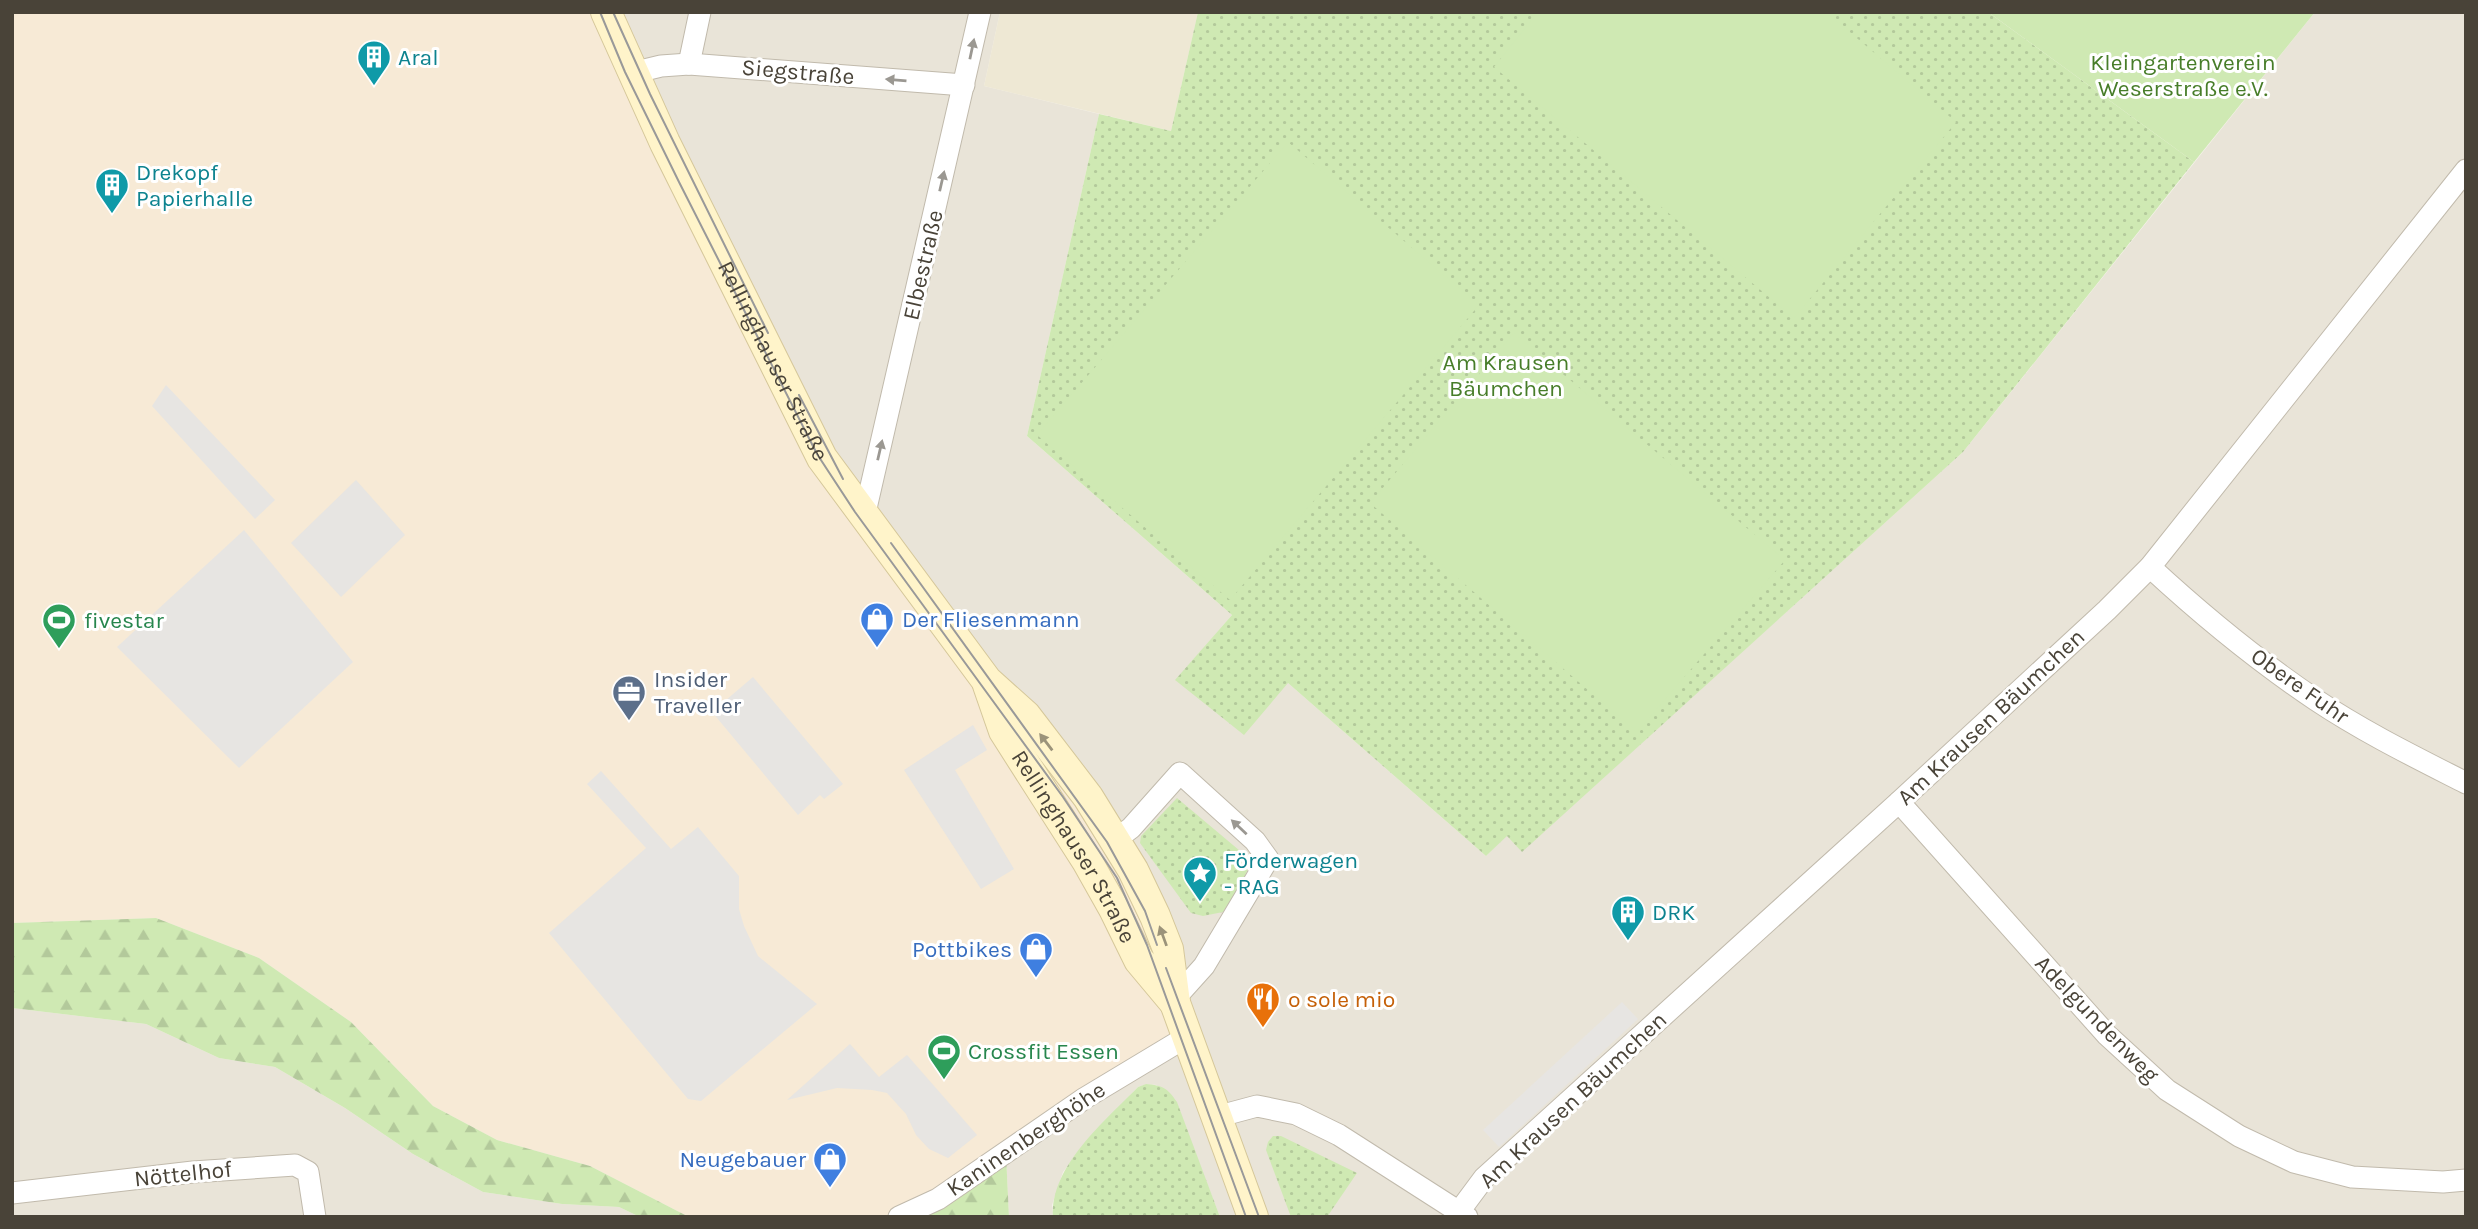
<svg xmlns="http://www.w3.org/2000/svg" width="2478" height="1229" font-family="Karla,sans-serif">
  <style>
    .residential { fill: #e9e4d8 }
    .commercial { fill: #f7ead6 }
    .education { fill: #eee8d4 }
    .grass { fill: url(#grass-dots) }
    .forest { fill: url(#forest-firs) }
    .garden { fill: #cfe9b3 }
    .parking { fill: #e7e5e2 }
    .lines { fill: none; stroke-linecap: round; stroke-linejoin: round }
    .minor-casing { stroke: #c1baac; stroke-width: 23 }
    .secondary-casing { stroke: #d5c79a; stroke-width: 32 }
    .minor { stroke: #fff; stroke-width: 21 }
    .secondary { stroke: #fff4ca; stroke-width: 30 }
    .tram { stroke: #999; stroke-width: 2 }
    .oneway { fill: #9b9892 }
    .oneway2 { fill: #9b937a }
    .labels { text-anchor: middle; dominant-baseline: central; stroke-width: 6; stroke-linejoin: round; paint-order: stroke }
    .culture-label { font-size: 23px; fill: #0d838f; stroke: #fff; text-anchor: start }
    .park-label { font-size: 23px; fill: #477d29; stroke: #fff }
    .street-label { font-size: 23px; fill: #494338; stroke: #fff }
    .shop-label { font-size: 23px; fill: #366cbe; stroke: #fff; text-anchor: end }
    .leisure-label { font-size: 23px; fill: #27864d; stroke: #fff; text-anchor: start }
    .service-label { font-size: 23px; fill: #4e5e75; stroke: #fff; text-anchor: start }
    .food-label { font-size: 23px; fill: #c56008; stroke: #fff; text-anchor: start }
  </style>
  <defs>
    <pattern id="grass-dots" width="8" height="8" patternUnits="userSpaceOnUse" patternTransform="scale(1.75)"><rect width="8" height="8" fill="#cfe9b3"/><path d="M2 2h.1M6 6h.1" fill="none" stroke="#b3c99b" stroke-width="1.8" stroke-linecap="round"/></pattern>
    <pattern id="forest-firs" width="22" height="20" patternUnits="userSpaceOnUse" patternTransform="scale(1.75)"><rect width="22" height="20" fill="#cfe9b3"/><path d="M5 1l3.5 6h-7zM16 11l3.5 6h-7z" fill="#b3c99b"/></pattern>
  </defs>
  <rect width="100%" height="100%" fill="#f5f2ea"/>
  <g class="residential">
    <path d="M621 12H1000L984 86 1099 114 1027 436 1232 615 1176 680 1288 683 1486 856 1507 835 1522 851 1963 452 2315 12H2466V1217H1220L1201 1168 1157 1085 1147 1084 1138 1087 1094 1133 1063 1172 1052 1205 1053 1217H1009L1006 1154 1176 1002 1136 909 1103 847 835 460 640 56Z"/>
    <path d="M12 1008 146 1024 219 1058 275 1067 345 1108 413 1154 483 1192 562 1204 619 1207 640 1217H12Z"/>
  </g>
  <path class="commercial" d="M12 12H603L821 459 1077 802 1136 909 1185 1036 900 1211 887 1217H689L590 1166 497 1140 433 1106 351 1022 259 958 156 918 12 923Z"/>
  <path class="education" d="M1000 12H1198L1171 131 984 86Z"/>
  <g class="grass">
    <path d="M1198 12H1988L2194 162 1963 452 1522 852 1507 836 1486 856 1288 683 1244 735 1175 680 1232 615 1027 436 1099 114 1171 131Z"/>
    <path d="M1177 798 1252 861 1237 892 1223 912 1203 916 1191 913 1140 843 1141 836Z"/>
    <path d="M1146 1084C1163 1085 1168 1089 1177 1102L1220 1217H1053C1050 1166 1105 1121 1138 1087Z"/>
    <path d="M1273 1136H1281L1357 1173 1327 1217H1291L1266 1150 1268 1142Z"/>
  </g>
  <g class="forest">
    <path d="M156 918 259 958 351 1022 433 1106 497 1140 590 1166 689 1217H640L619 1207 562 1204 483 1192 413 1154 345 1108 275 1067 219 1058 146 1024 12 1008V923Z"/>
    <path d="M1006 1154 1009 1217H913Z"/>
  </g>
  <g class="garden">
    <path d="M1538 12H1826L1956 122 1794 318 1494 67Z"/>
    <path d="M1988 12H2315L2194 162Z"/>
    <path d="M1288 142 1479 305 1230 600 1037 435Z"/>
    <path d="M1514 333 1785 560 1637 732 1370 503Z"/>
  </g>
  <g class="parking">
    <path d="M166 385 275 500 255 519 152 406Z"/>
    <path d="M356 480 405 535 341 597 291 543Z"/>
    <path d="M244 530 353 662 239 768 117 647Z"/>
    <path d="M753 677 843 784 824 799 820 795 798 815 712 712Z"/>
    <path d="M973 725 987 750 955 770 1014 869 981 889 904 770Z"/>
    <path d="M601 771 671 849 698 827 739 876V909L744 926 758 956 817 1004 701 1101 688 1099 549 933 646 848 587 784Z"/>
    <path d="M1622 1002 1638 1019 1499 1147 1483 1130Z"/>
    <path d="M850 1044 879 1077 907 1055 977 1135 948 1158 929 1149 916 1135 906 1114 887 1093 872 1090 837 1088 787 1100Z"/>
  </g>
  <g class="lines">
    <g class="minor-casing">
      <g id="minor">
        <path d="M689 64 700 12"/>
        <path d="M632 73 661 66 689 64 964 85"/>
        <path d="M864 517 980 12"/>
        <path d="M2150 567C2202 615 2258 661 2316 700 2364 732 2415 757 2466 783"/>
        <path d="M1899 802 2107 1035 2167 1090 2239 1136 2294 1162 2352 1177 2443 1182 2466 1180"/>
        <path d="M1115 840 1131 828 1180 773 1255 841 1268 859 1204 966 1177 996 1175 1003"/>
        <path d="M1216 1117 1257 1106 1296 1114 1339 1135 1467 1217"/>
        <path d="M12 1193 193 1172 295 1165 308 1172 315 1217"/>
        <path d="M899 1217 938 1199 1085 1098 1188 1036"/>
        <path d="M1455 1217 1484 1178 1899 802 2107 610 2150 567 2466 170"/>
      </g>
    </g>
    <g class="secondary-casing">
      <g id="secondary">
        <path id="s1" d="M606 12 665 143 822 458 987 681 1026 716 1088 797 1133 870 1155 916 1168 949 1175 1003 1253 1217"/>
        <path id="s2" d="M988 685 1004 731 1087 861 1114 909 1139 960 1175 1003"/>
      </g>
    </g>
    <use href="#minor" class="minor"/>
    <use href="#secondary" class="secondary"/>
    <g class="tram">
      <path d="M600 12 625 72 679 182 817 454 855 512 1063 797 1117 878 1147 945 1246 1217"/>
      <path d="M613 12 650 94 768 333"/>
      <path d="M799 395 843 479"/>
      <path d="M891 543 1107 842 1145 911 1157 945"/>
      <path d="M1166 968 1259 1217"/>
    </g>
  </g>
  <defs><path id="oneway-solid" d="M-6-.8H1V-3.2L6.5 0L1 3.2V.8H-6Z" transform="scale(1.75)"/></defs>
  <g class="oneway">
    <use href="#oneway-solid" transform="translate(972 49) rotate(-78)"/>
    <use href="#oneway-solid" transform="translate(896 80) rotate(-175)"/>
    <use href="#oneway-solid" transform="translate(942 181) rotate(-77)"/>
    <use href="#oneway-solid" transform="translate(880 450) rotate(-77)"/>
    <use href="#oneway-solid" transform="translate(1239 827) rotate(-137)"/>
  </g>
  <g class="oneway2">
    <use href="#oneway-solid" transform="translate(1046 742) rotate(-127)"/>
    <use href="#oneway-solid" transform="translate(1163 936) rotate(-110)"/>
  </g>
  <defs>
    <g id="building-pin" transform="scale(1.75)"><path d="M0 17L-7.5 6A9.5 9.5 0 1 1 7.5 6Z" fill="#0f9aa8" stroke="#fff"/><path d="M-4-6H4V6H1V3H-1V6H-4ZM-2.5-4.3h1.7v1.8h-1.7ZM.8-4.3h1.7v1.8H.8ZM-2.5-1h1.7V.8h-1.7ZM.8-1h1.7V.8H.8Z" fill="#fff"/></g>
    <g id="shop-pin" transform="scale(1.75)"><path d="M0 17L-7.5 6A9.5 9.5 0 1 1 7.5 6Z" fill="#3f7fe0" stroke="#fff"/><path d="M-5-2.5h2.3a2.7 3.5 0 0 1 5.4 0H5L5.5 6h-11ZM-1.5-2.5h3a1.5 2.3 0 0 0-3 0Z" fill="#fff"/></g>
    <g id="stadium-pin" transform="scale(1.75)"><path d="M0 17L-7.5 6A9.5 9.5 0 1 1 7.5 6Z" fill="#2e9e5b" stroke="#fff"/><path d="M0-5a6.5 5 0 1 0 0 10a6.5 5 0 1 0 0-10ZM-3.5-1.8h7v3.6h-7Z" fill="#fff"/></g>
    <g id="office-pin" transform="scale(1.75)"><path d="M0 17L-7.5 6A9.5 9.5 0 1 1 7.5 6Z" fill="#5c6f8a" stroke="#fff"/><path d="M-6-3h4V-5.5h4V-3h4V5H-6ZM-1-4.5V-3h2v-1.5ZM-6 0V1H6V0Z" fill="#fff"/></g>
    <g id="sight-pin" transform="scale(1.75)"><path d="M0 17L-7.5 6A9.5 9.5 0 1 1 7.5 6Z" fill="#0f9aa8" stroke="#fff"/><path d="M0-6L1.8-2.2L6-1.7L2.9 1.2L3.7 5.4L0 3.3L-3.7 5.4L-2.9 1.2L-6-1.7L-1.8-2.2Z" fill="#fff"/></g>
    <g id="restaurant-pin" transform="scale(1.75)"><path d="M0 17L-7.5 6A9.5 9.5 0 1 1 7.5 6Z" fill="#e8710a" stroke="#fff"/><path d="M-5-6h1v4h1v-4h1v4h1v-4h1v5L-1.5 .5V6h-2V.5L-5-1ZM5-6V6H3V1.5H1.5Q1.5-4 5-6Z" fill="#fff"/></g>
  </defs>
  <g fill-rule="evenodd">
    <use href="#building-pin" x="374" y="57"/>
    <use href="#building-pin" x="112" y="185"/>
    <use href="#shop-pin" x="877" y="619"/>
    <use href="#stadium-pin" x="59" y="620"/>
    <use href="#office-pin" x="629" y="692"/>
    <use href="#sight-pin" x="1200" y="873"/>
    <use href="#building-pin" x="1628" y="912"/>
    <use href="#shop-pin" x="1036" y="949"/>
    <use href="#restaurant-pin" x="1263" y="999"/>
    <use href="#stadium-pin" x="944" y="1051"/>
    <use href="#shop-pin" x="830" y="1159"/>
  </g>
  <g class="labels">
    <g class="culture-label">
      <text x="398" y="57">Aral</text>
      <text x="136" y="172">Drekopf<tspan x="136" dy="26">Papierhalle</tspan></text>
      <text x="1224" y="860">Förderwagen<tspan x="1224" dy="26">- RAG</tspan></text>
      <text x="1652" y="912">DRK</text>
    </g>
    <g class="park-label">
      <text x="2183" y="62">Kleingartenverein<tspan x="2183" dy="26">Weserstraße e.V.</tspan></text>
      <text x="1506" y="362">Am Krausen<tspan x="1506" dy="26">Bäumchen</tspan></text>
    </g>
    <g class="street-label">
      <text transform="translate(798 72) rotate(5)">Siegstraße</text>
      <text transform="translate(923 265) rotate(-77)">Elbestraße</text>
      <text stroke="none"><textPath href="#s1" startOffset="387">Rellinghauser Straße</textPath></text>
      <text transform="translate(2300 686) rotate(35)">Obere Fuhr</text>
      <text transform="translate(1991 717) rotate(-43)">Am Krausen Bäumchen</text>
      <text stroke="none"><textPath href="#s2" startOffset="184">Rellinghauser Straße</textPath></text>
      <text transform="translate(2097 1019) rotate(46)">Adelgundenweg</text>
      <text transform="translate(1573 1100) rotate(-43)">Am Krausen Bäumchen</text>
      <text transform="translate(1026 1139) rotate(-34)">Kaninenberghöhe</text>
      <text transform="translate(183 1174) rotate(-6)">Nöttelhof</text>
    </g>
    <g class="shop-label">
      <text x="902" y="619" text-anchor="start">Der Fliesenmann</text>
      <text x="1012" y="949">Pottbikes</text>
      <text x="806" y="1159">Neugebauer</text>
    </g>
    <g class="leisure-label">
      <text x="84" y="620">fivestar</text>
      <text x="968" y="1051">Crossfit Essen</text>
    </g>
    <g class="service-label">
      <text x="654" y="679">Insider<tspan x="654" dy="26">Traveller</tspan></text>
    </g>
    <g class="food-label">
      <text x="1288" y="999">o sole mio</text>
    </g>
  </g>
  <rect width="2478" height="1229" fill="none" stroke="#494338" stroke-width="28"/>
</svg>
